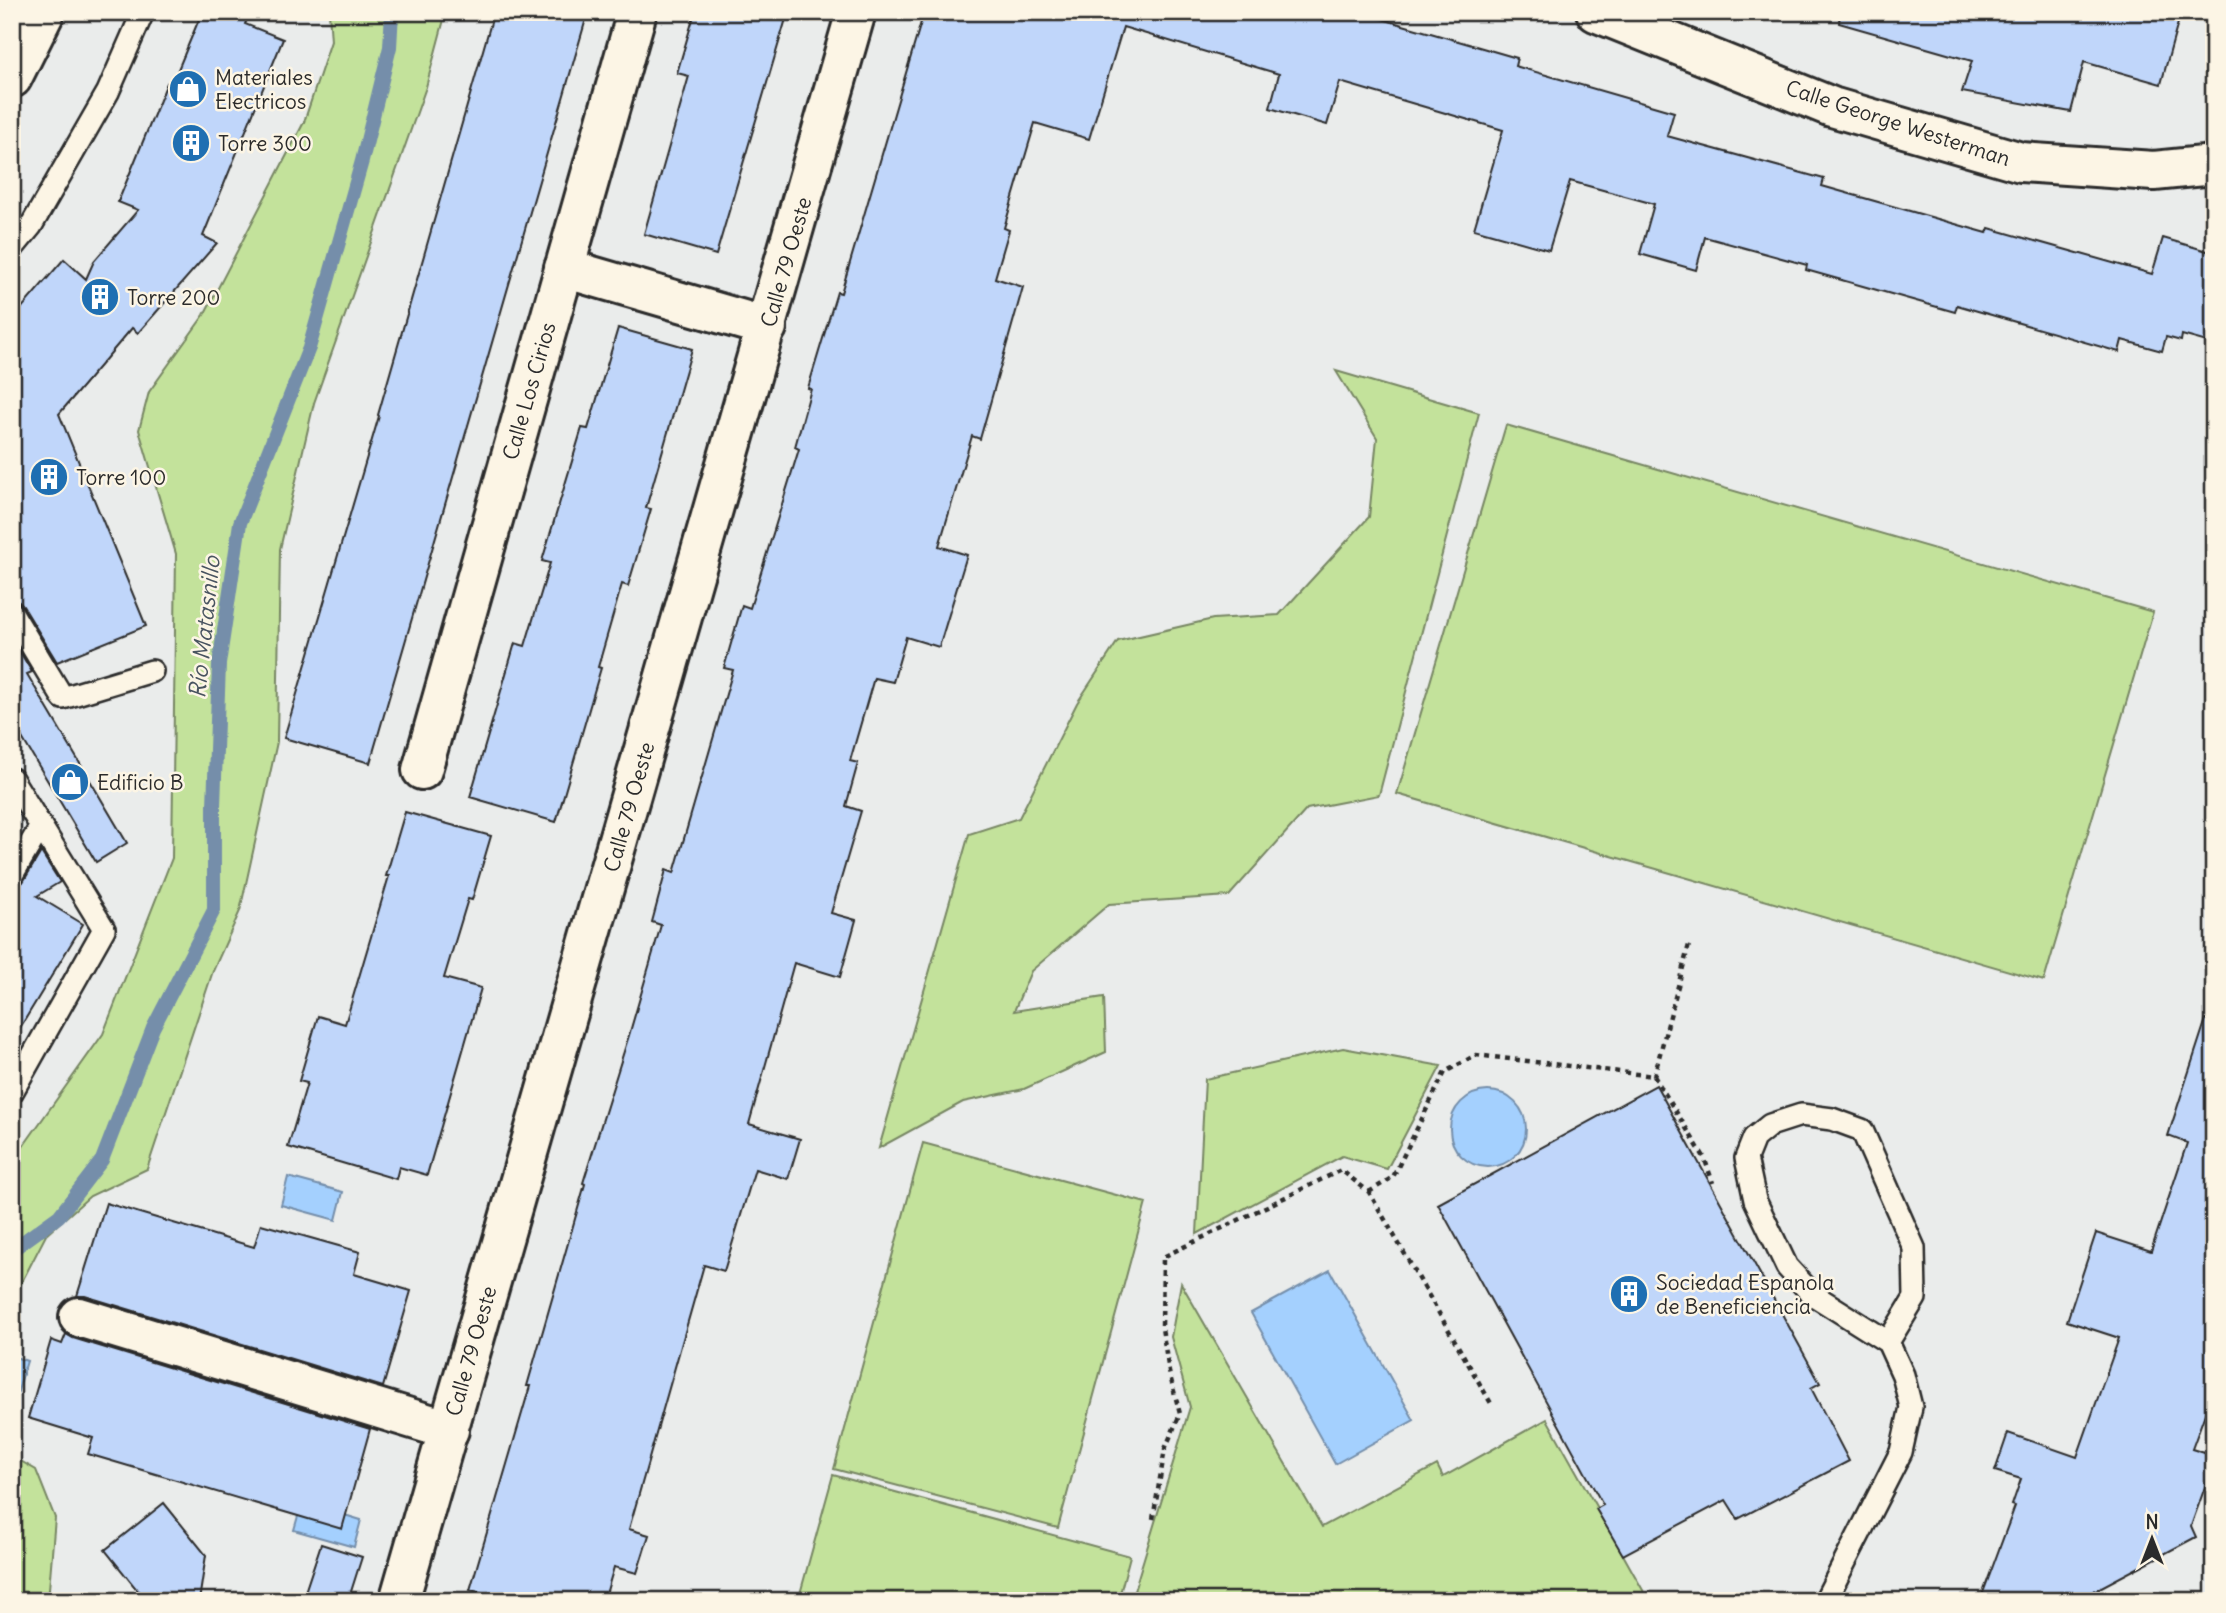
<svg xmlns="http://www.w3.org/2000/svg" width="2226" height="1613" font-family="Delius,sans-serif">
  <style>
    .green { fill: #c3e29b; stroke: #778663; stroke-width: 2 }
    .water { fill: #a4d0fe; stroke: #748eaa; stroke-width: 2 }
    .lines { fill: none; stroke-linecap: round; stroke-linejoin: round }
    .stream { stroke: #748eaa; stroke-width: 14 }
    .building { fill: #c0d6fa; stroke: #2b2b2b; stroke-width: 2 }
    .service-casing { stroke: #2b2b2b; stroke-width: 26 }
    .minor-casing { stroke: #2b2b2b; stroke-width: 44 }
    .secondary-casing { stroke: #2b2b2b; stroke-width: 44 }
    .path { stroke: #2b2b2b; stroke-width: 4.5; stroke-dasharray: 5 5; stroke-linecap: butt }
    .service { stroke: #fcf5e5; stroke-width: 21 }
    .minor { stroke: #fcf5e5; stroke-width: 38 }
    .secondary { stroke: #fcf5e5; stroke-width: 38 }
    .labels { text-anchor: middle; dominant-baseline: central; stroke-width: 5; stroke-linejoin: round; paint-order: stroke }
    .poi-label { font-size: 21px; fill: #2b2b2b; stroke: #fcf5e5; text-anchor: start }
    .street-label { font-size: 21px; fill: #2b2b2b; stroke: #fcf5e5 }
    .water-label { font-size: 23px; font-style: italic; fill: #495460; stroke: #fcf5e5 }
  </style>
  <rect width="100%" height="100%" fill="#eaeceb"/>
  <filter id="ink" filterUnits="userSpaceOnUse"><feTurbulence type="fractalNoise" baseFrequency=".0143" numOctaves="2"/><feDisplacementMap in="SourceGraphic" scale="14" xChannelSelector="R" yChannelSelector="G"/><feConvolveMatrix kernelMatrix="1 2 1 2 8 2 1 2 1" color-interpolation-filters="sRGB"/></filter>
  <g filter="url(#ink)">
    <g class="green">
      <path d="M329 12H446L426 87 314 403 280 549 277 742 240 911 213 971 147 1169 90 1196 46 1235 12 1301V1162L103 1034 172 858 176 554 139 430 149 392 204 315 304 122 331 41Z"/>
      <path d="M1336 371 1479 413 1379 795 1307 809 1229 896 1109 904 1031 971 1014 1011 1104 997 1106 1052 1024 1089 963 1102 879 1148 969 834 1019 818 1077 703 1118 641 1213 619 1279 615 1369 517 1377 438Z"/>
      <path d="M1506 425 2153 612 2044 981 1397 794Z"/>
      <path d="M1343 1048 1441 1066 1387 1169 1342 1156 1197 1234 1205 1079Z"/>
      <path d="M923 1143 1146 1203 1058 1528 834 1469Z"/>
      <path d="M1181 1283 1322 1527 1437 1465 1443 1477 1547 1419 1649 1601H1131L1190 1407 1171 1337Z"/>
      <path d="M12 1456 36 1470 55 1518 48 1601H12Z"/>
      <path d="M833 1475 1130 1556 1118 1601H798Z"/>
    </g>
    <g class="water">
      <circle cx="1488" cy="1129" r="38"/>
      <path d="M288 1177 343 1192 336 1220 281 1205Z"/>
      <path d="M1330 1270 1414 1420 1335 1464 1251 1313Z"/>
      <path d="M12 1356 27 1361 12 1411Z"/>
      <path d="M302 1502 361 1520 354 1547 294 1530Z"/>
    </g>
    <g class="lines">
      <path class="stream" d="M12 1250 59 1216 102 1160 153 1028 214 910V806L219 664 240 523 309 348 362 161 390 47 392 12"/>
    </g>
    <g class="building">
      <path d="M202 12H250L245 24 283 39 203 236 217 243 138 333 132 328 59 414 146 626 57 662 23 606 19 602 12 600V319L64 259 86 279 94 261 138 210 118 202 167 83 172 84Z"/>
      <path d="M494 12H588L370 763 284 738 379 416 378 415Z"/>
      <path d="M695 12H788L716 255 644 234 689 76 677 73Z"/>
      <path d="M924 12H1358L1517 58 1515 66 1674 112 1667 136 1824 179 1822 186 1987 233 1989 228 2152 274 2163 238 2214 253V344L2182 335 2181 341 2166 337 2162 351 2122 340 2119 352 1957 305 1955 312 1806 270 1807 265 1705 237 1696 270 1640 254 1654 204 1570 181 1549 250 1474 229 1503 130 1340 82 1327 125 1270 108 1279 74 1123 27 1089 139 1035 123 1004 228 1009 230 995 278 1023 287 980 439 972 436 939 546 967 555 939 647 906 637 893 682 874 678 850 761 858 763 846 806 861 811 831 913 856 920 840 977 794 963 749 1124 800 1139 788 1179 755 1169 724 1271 704 1265 629 1529 649 1535 637 1573 614 1567 604 1601H486L487 1594 470 1590 530 1386H527L585 1184 583 1183 630 1032 661 925 652 922 666 870 674 873 733 670 724 668 742 605 750 608 799 449 795 447 811 389 808 388 837 292 841 293Z"/>
      <path d="M1840 12H2181L2161 84 2084 62 2071 112 1962 92 1972 61 1839 23Z"/>
      <path d="M618 328 692 349 646 508 651 509 628 586 622 584 598 667 601 668 556 822 470 797 515 643 525 646 550 563 542 561 582 428 588 429Z"/>
      <path d="M12 639 32 672 27 674 127 843 96 862 12 721Z"/>
      <path d="M405 812 491 836 472 900 468 899 444 978 481 988 427 1175 399 1167 396 1179 288 1147 307 1083 299 1081 318 1016 345 1024 389 876H386Z"/>
      <path d="M41 852 60 882 37 896 83 924 12 1041V888L23 882Z"/>
      <path d="M2206 1019 2214 1020V1389L2192 1449 2214 1456V1462L2191 1526 2196 1537 2075 1601H1980L2015 1506 2012 1505 2021 1479 1995 1471 2008 1433 2077 1457 2119 1338 2067 1321 2096 1233 2151 1251 2187 1143 2168 1136Z"/>
      <path d="M1656 1085 1820 1383 1811 1388 1849 1461 1738 1519 1726 1500 1623 1555 1596 1509 1603 1505 1438 1204Z"/>
      <path d="M106 1203 254 1247 261 1224 360 1252 354 1274 411 1291 383 1387 85 1296H77Z"/>
      <path d="M66 1334 73 1338 370 1429 342 1529 88 1454 93 1438 28 1418 51 1340 62 1344Z"/>
      <path d="M164 1503 206 1555 199 1601H146L105 1550Z"/>
      <path d="M321 1544 362 1557 348 1601H302Z"/>
    </g>
    <g class="lines">
      <g class="service-casing">
        <g id="service">
          <path d="M12 249 31 226 108 92 143 12"/>
          <path d="M12 613 63 698 152 671"/>
          <path d="M12 779 104 929 12 1092"/>
          <path d="M12 875 41 826"/>
          <path d="M1825 1601 1901 1452 1911 1407 1903 1375 1888 1342 1812 1294 1787 1267 1755 1200 1746 1158 1754 1138 1770 1125 1801 1115 1832 1119 1862 1130 1914 1248 1915 1298 1888 1342"/>
        </g>
      </g>
      <g class="minor-casing">
        <g id="minor">
          <path d="M1596 12 1832 107 2021 162 2154 171 2214 165"/>
          <path d="M564 268 767 327"/>
          <path d="M422 770 637 12"/>
          <path d="M79 1317 449 1430"/>
          <path d="M399 1601 856 12"/>
        </g>
      </g>
      <g class="secondary-casing">
        <path id="secondary" d="M12 78 45 12"/>
      </g>
      <g class="path">
        <path d="M1654 1076 1690 941"/>
        <path d="M1369 1192 1393 1177 1445 1072 1476 1055 1654 1076 1704 1157 1713 1183"/>
        <path d="M1153 1519 1165 1449 1180 1414 1169 1372 1162 1328 1163 1257 1341 1170 1369 1192 1492 1405"/>
      </g>
      <use href="#service" class="service"/>
      <use href="#minor" class="minor"/>
      <use href="#secondary" class="secondary"/>
    </g>
  </g>
  <defs>
    <g id="shop-disc" transform="scale(2.0125)"><circle r="9.5" fill="#1f6fb2" stroke="#fcf5e5"/><path d="M-5-2.5h2.3a2.7 3.5 0 0 1 5.4 0H5L5.5 6h-11ZM-1.5-2.5h3a1.5 2.3 0 0 0-3 0Z" fill="#fff"/></g>
    <g id="building-disc" transform="scale(2.0125)"><circle r="9.5" fill="#1f6fb2" stroke="#fcf5e5"/><path d="M-4-6H4V6H1V3H-1V6H-4ZM-2.5-4.3h1.7v1.8h-1.7ZM.8-4.3h1.7v1.8H.8ZM-2.5-1h1.7V.8h-1.7ZM.8-1h1.7V.8H.8Z" fill="#fff"/></g>
  </defs>
  <g fill-rule="evenodd">
    <use href="#shop-disc" x="188" y="89"/>
    <use href="#building-disc" x="191" y="143"/>
    <use href="#building-disc" x="100" y="297"/>
    <use href="#building-disc" x="49" y="477"/>
    <use href="#shop-disc" x="70" y="782"/>
    <use href="#building-disc" x="1629" y="1294"/>
  </g>
  <g class="labels">
    <g class="poi-label">
      <text x="215" y="77">Materiales<tspan x="215" dy="24">Electricos</tspan></text>
      <text x="218" y="143">Torre 300</text>
      <text x="127" y="297">Torre 200</text>
      <text x="76" y="477">Torre 100</text>
      <text x="97" y="782">Edificio B</text>
      <text x="1656" y="1282">Sociedad Espanola<tspan x="1656" dy="24">de Beneficiencia</tspan></text>
    </g>
    <g class="street-label">
      <text transform="translate(1898 123) rotate(18)">Calle George Westerman</text>
      <text transform="translate(786 262) rotate(-74)">Calle 79 Oeste</text>
      <text transform="translate(529 391) rotate(-74)">Calle Los Cirios</text>
      <text transform="translate(629 807) rotate(-74)">Calle 79 Oeste</text>
      <text transform="translate(471 1351) rotate(-74)">Calle 79 Oeste</text>
    </g>
    <g class="water-label">
      <text transform="translate(204 627) rotate(-84)">Río Matasnillo</text>
    </g>
  </g>
  <rect width="2226" height="1613" fill="none" stroke="#fcf5e5" stroke-width="42"/>
  <rect x="21" y="21" width="2184" height="1571" fill="none" stroke="#2b2b2b" stroke-width="2.5" filter="url(#ink)"/>
  <g transform="translate(2152 1539)" stroke="#fcf5e5" stroke-width="5" paint-order="stroke">
  <path d="M0-5L12 26L0 18L-12 26Z" fill="#2b2b2b"/>
  <text y="-10" font-size="19" font-weight="bold" text-anchor="middle" fill="#2b2b2b">N</text>
  </g>
</svg>
